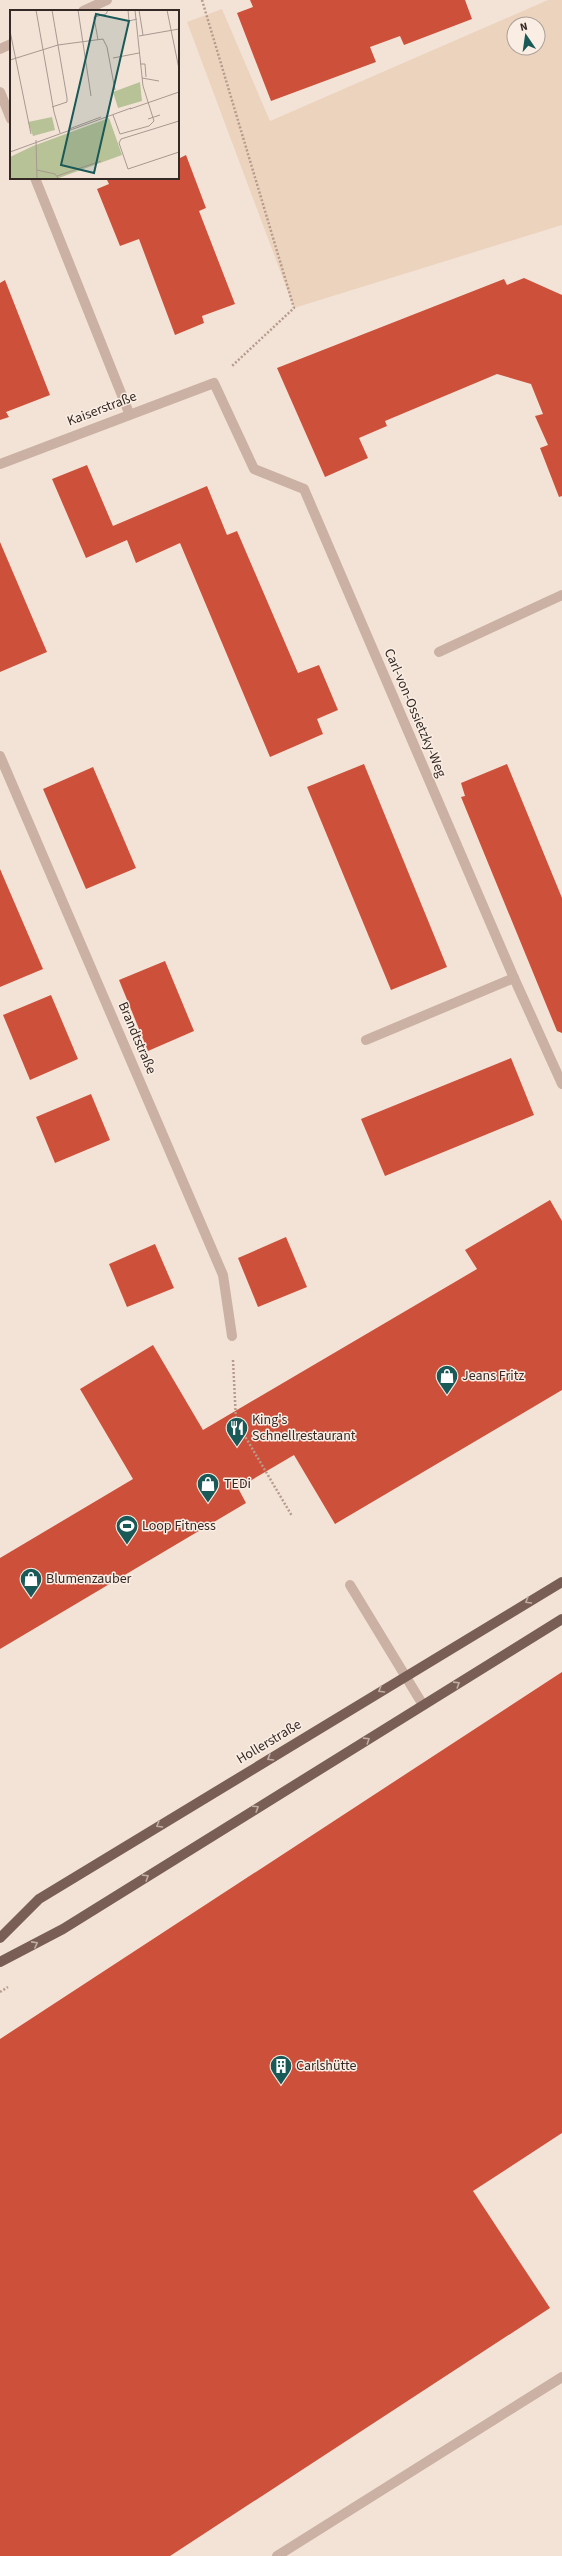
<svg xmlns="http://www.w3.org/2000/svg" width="562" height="2556" font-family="'Source Sans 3',sans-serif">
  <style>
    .plaza { fill: #ecd3bd; fill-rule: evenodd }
    .building { fill: #cd503a }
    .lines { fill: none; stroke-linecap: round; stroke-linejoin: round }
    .path { stroke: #b79b8d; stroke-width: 2.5; stroke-dasharray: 2 2; stroke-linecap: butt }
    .minor { stroke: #cbb1a3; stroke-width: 10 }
    .major { stroke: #795e55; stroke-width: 10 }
    .oneway { stroke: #c0ada4 }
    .labels { text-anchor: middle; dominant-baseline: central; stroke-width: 3; stroke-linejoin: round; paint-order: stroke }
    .street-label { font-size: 14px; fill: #352925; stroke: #faeee4 }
    .poi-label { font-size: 14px; fill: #352925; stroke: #faeee4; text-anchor: start }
    .inset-road { fill: none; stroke: #a79990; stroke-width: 1 }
    .view { fill: #195957; fill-opacity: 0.15; stroke: #195957; stroke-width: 2 }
    .inset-edge { fill: none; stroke: #352925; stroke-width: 2 }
  </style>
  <rect width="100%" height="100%" fill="#f3e3d7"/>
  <path class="plaza" d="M548 0H562V225L294 308 187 22 222 9 270 121ZM514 24H538V48H514Z"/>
  <g class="building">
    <path d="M250 0H465L472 19 404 45 400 36 370 47 376 62 271 101 237 13 253 7Z"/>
    <path d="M186 155 206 208 199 211 235 304 202 316 204 323 175 335 139 239 120 246 97 189 109 184 106 178H178V159Z"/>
    <path d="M524 278 562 295V496L559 497 540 448 548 445 535 416 543 414 531 384 497 374 385 421 387 426 359 438 368 458 325 477 277 368 504 279 507 285Z"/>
    <path d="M5 280 50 395 6 412 9 417 0 420V283Z"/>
    <path d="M87 465 113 526 207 486 227 535 237 531 298 673 319 665 338 710 317 719 323 734 270 757 180 543 136 563 127 540 86 558 52 479Z"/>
    <path d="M0 542 47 652 0 672Z"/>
    <path d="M364 764 447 967 391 990 307 787Z"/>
    <path d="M507 764 562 898V1033L557 1031 461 797 465 796 461 783Z"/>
    <path d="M93 767 136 868 86 889 43 789Z"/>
    <path d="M0 869 43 969 0 987Z"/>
    <path d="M165 961 194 1031 148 1051 119 980Z"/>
    <path d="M51 995 78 1059 30 1080 3 1015Z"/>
    <path d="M511 1058 534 1115 385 1176 361 1119Z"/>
    <path d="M91 1094 110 1140 55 1163 36 1117Z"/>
    <path d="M550 1200 562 1221V1390L335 1524 294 1455 238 1488 246 1503 0 1649V1558L133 1479 80 1389 153 1345 203 1430 477 1269 465 1250Z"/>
    <path d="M286 1237 307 1287 258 1307 238 1258Z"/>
    <path d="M155 1244 174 1288 127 1307 109 1264Z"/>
    <path d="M562 1672V2133L473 2191 550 2308 170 2556H0V2039Z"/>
  </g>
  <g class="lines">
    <g class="path">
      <path d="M202 0 294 308 232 366"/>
      <path d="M233 1360 236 1421 292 1516"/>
      <path d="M0 1992 8 1987"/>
    </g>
    <g class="minor">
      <path d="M83 11 107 0"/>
      <path d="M0 49 11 44"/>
      <path d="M0 92 11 119"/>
      <path d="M35 178 129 413"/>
      <path d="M0 464 214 383 254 469 304 489 514 978 562 1084"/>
      <path d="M439 652 562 595"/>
      <path d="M0 756 223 1275 232 1336"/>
      <path d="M366 1040 514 978"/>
      <path d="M350 1585 423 1705"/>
      <path d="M277 2556 562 2377"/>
    </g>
    <g class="major">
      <path d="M0 1938 39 1899 562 1582"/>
      <path d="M0 1962 63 1929 562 1619"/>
    </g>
  </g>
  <defs><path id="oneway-chevron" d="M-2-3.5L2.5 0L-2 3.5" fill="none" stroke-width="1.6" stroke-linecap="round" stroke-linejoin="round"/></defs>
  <g class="oneway">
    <use href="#oneway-chevron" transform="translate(528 1601) rotate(149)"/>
    <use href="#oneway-chevron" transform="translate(457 1684) rotate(-32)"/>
    <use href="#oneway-chevron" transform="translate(381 1690) rotate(149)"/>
    <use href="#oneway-chevron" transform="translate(367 1740) rotate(-32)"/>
    <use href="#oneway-chevron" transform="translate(270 1758) rotate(149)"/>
    <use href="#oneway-chevron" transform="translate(256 1808) rotate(-32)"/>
    <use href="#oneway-chevron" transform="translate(159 1825) rotate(149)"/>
    <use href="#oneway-chevron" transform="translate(146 1877) rotate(-32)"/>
    <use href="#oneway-chevron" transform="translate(35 1944) rotate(-28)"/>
  </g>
  <defs>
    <g id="shop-pin" transform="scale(1.15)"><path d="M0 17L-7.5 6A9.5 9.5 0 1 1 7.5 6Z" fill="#195957" stroke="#faeee4"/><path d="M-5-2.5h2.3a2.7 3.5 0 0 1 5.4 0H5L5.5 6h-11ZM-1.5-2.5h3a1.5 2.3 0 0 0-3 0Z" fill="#fff"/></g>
    <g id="restaurant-pin" transform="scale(1.15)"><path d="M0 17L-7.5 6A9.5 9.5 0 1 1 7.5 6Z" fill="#195957" stroke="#faeee4"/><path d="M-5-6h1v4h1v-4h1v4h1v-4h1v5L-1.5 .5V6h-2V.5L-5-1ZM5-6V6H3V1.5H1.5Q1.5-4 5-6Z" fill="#fff"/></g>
    <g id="stadium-pin" transform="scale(1.15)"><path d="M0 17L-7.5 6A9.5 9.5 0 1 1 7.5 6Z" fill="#195957" stroke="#faeee4"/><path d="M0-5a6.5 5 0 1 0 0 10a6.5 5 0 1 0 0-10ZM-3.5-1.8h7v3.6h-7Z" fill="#fff"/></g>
    <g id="building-pin" transform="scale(1.15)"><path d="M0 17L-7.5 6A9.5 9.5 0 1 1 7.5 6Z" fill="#195957" stroke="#faeee4"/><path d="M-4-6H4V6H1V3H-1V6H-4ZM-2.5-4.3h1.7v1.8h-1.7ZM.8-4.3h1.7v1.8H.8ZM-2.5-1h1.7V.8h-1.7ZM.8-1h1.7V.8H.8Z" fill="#fff"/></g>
  </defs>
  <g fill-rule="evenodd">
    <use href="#shop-pin" x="447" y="1376"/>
    <use href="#restaurant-pin" x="237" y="1428"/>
    <use href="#shop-pin" x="208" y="1484"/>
    <use href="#stadium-pin" x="127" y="1526"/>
    <use href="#shop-pin" x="31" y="1579"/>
    <use href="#building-pin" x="281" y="2066"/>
  </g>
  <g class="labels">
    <g class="street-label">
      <text transform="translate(102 409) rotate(-21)">Kaiserstraße</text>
      <text transform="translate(415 713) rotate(67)">Carl-von-Ossietzky-Weg</text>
      <text transform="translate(137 1038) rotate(67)">Brandtstraße</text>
      <text transform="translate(269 1742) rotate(-31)">Hollerstraße</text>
    </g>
    <g class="poi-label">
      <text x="462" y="1376">Jeans Fritz</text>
      <text x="252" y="1420">King's<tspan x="252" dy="16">Schnellrestaurant</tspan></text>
      <text x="224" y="1484">TEDi</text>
      <text x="142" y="1526">Loop Fitness</text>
      <text x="46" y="1579">Blumenzauber</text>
      <text x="296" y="2066">Carlshütte</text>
    </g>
  </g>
  <g transform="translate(10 10)">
    <rect width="169" height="169" fill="#f3e3d7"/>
    <path d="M130 72 132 91 108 98 103 82ZM42 107 45 120 23 126 18 112ZM99 108 112 145 46 169H0V147L23 136Z" fill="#b8c297"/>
    <path class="inset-road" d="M26 0 44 102 50 123M42 0 57 88V92L42 97M68 0 81 86M118 0 119 11 127 9M129 0 133 25M157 0 169 59M0 21 21 124M129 26 169 19M88 30 84 7 96 4 98 0M103 48 129 43M0 50 48 35 93 29 97 37 105 80M130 54H135L136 67M132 68 149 71M120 99 169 82M103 105 110 124 139 116 144 111 133 76 125 0M138 109 150 105M169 111 111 129 109 133 118 159 169 142M59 119 91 107M26 130 27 169M0 142 121 98M27 160 45 164 49 169M47 166 91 151"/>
    <path class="view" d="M86 4 119 11 84 163 51 155Z"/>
    <rect width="169" height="169" class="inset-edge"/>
  </g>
  <g transform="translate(526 36) rotate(347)"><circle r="19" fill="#faeee4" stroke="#ab9f98"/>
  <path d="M0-3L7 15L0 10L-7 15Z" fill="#195957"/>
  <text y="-6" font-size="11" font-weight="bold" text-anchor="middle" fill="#352925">N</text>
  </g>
</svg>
